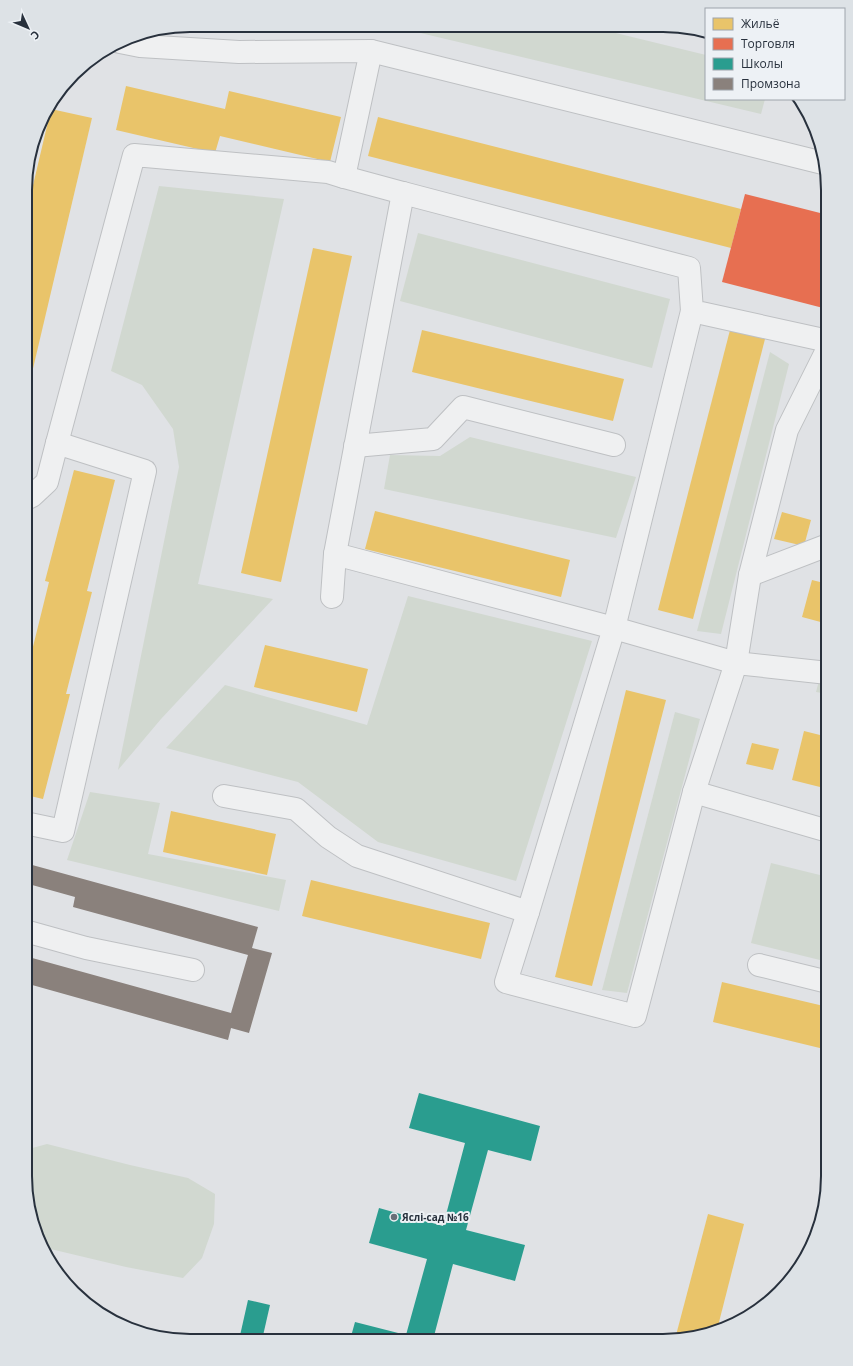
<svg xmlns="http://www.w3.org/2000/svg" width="853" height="1366" font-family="'Open Sans',sans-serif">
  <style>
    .green { fill: #d1d8d0 }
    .homes { fill: #e9c46a }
    .shops { fill: #e76f51 }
    .schools { fill: #2a9d8f }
    .industry { fill: #8a817c }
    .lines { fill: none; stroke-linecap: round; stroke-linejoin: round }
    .minor-casing { stroke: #bec0c3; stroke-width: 24 }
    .minor { stroke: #eff0f1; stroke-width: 22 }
    .poi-dot { fill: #686f78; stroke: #edf1f5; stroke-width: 1.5 }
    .labels { text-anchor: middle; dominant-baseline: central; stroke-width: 4; stroke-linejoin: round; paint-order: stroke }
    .poi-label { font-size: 10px; font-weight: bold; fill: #28313d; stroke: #edf1f5; text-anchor: start }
    .rim { fill: none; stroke: #28313d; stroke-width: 2 }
  </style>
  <rect width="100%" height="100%" fill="#e0e2e5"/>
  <g class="green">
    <path d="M391 26H587L706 55V99H765L761 114Z"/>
    <path d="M159 186 284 199 198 584 273 599 161 719 118 770 179 467 173 429 142 385 111 371Z"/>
    <path d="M418 233 670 299 652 368 400 301Z"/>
    <path d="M770 352 789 364 721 634 697 631Z"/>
    <path d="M470 437 636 477 616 538 384 489 390 455 440 456Z"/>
    <path d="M26 524H32L26 569Z"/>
    <path d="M408 596 592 641 516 881 378 842 298 782 166 748 225 685 367 725Z"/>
    <path d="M828 647V694L816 692Z"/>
    <path d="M675 712 700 719 627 993 602 990Z"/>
    <path d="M90 792 160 803 148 854 286 880 279 911 67 860Z"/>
    <path d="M771 863 828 877V962L751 943Z"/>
    <path d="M47 1144 130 1165 188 1178 215 1194 214 1224 202 1258 183 1278 126 1267 42 1247 37 1239 25 1176V1150Z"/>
  </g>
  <g class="homes">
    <path d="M126 86 225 109 229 91 341 117 330 162 220 136 215 153 116 130Z"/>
    <path d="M51 109 92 118 27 394 26 215Z"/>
    <path d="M378 117 741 209 731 248 368 156Z"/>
    <path d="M313 248 352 256 281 582 241 573Z"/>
    <path d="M422 330 624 379 613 421 412 372Z"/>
    <path d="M730 330 765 339 693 619 658 610Z"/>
    <path d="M74 470 115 480 87 591 92 592 66 694H70L43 799 26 795V690L27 685H26V675L49 582 45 581Z"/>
    <path d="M375 511 570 560 561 597 365 549Z"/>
    <path d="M782 512 811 520 804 546 774 539Z"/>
    <path d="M812 580 828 584V624L802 617Z"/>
    <path d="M265 645 368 669 357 712 254 687Z"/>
    <path d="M626 690 666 700 592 986 555 977Z"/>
    <path d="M804 731 828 737V789L792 780Z"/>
    <path d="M752 743 779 749 773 770 746 764Z"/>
    <path d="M171 811 276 834 267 875 163 852Z"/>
    <path d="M311 880 490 923 481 959 302 916Z"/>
    <path d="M722 982 828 1007V1050L713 1022Z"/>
    <path d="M708 1214 744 1224 717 1330 675 1339Z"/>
  </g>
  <path class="shops" d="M745 194 828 215 827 309 722 282Z"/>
  <g class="schools">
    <path d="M419 1093 540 1126 531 1161 488 1150 466 1230 525 1245 515 1281 453 1264 434 1336 449 1340H350L355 1322 406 1335 427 1259 369 1243 379 1208 443 1226 465 1143 409 1128Z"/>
    <path d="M248 1300 270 1305 262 1340H239Z"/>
  </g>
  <path class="industry" d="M25 863 258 927 252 948 272 953 249 1033 231 1028 228 1040 25 983V956L231 1013 248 955 73 907 75 897 25 883Z"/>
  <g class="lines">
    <g class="minor-casing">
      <g id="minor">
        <path d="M120 42 140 46 239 52 371 51 823 163"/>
        <path d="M371 51 344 177 403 193"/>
        <path d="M57 443 134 155 328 172 344 177"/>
        <path d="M355 446 433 439 463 407 614 445"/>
        <path d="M750 575 828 545"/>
        <path d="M332 597 335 554"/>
        <path d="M828 673 736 663 614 628 335 554 403 193 689 268 692 311 828 341"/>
        <path d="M694 792 828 831"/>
        <path d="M224 796 296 809 328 837 357 856 528 912 506 982 635 1016 694 792 736 663 750 575 787 430 828 348"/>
        <path d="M25 823 63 831 145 471 57 443 47 482 32 496 26 499"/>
        <path d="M528 912 614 628 692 311"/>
        <path d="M25 931 86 948 193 970"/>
        <path d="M759 965 828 982"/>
      </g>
    </g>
    <use href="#minor" class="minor"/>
  </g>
  <circle class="poi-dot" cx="394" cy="1217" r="4"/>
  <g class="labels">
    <g class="poi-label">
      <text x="402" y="1217">Яслі-сад №16</text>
    </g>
  </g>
  <path d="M0 0H853V1366H0ZM190 32H663A158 158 0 0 1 821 190V1176A158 158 0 0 1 663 1334H190A158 158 0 0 1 32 1176V190A158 158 0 0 1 190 32Z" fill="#dde2e6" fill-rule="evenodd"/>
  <path class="rim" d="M190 32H663A158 158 0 0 1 821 190V1176A158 158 0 0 1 663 1334H190A158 158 0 0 1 32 1176V190A158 158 0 0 1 190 32Z"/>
  <rect x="705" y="8" width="140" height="92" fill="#edf1f5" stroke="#9ea4ab"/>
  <rect x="713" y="18" width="20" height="12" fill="#e9c46a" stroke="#9ea4ab"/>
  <text x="741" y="28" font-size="12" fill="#28313d">Жильё</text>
  <rect x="713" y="38" width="20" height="12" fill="#e76f51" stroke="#9ea4ab"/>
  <text x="741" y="48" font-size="12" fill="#28313d">Торговля</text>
  <rect x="713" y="58" width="20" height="12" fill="#2a9d8f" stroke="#9ea4ab"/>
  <text x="741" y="68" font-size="12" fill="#28313d">Школы</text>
  <rect x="713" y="78" width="20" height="12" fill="#8a817c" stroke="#9ea4ab"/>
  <text x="741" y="88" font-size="12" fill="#28313d">Промзона</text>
  <g transform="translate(28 28) rotate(134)" stroke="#edf1f5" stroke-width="3" paint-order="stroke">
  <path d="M0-3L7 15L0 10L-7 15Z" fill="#28313d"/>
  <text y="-6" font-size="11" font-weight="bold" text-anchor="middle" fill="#28313d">С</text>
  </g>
</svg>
